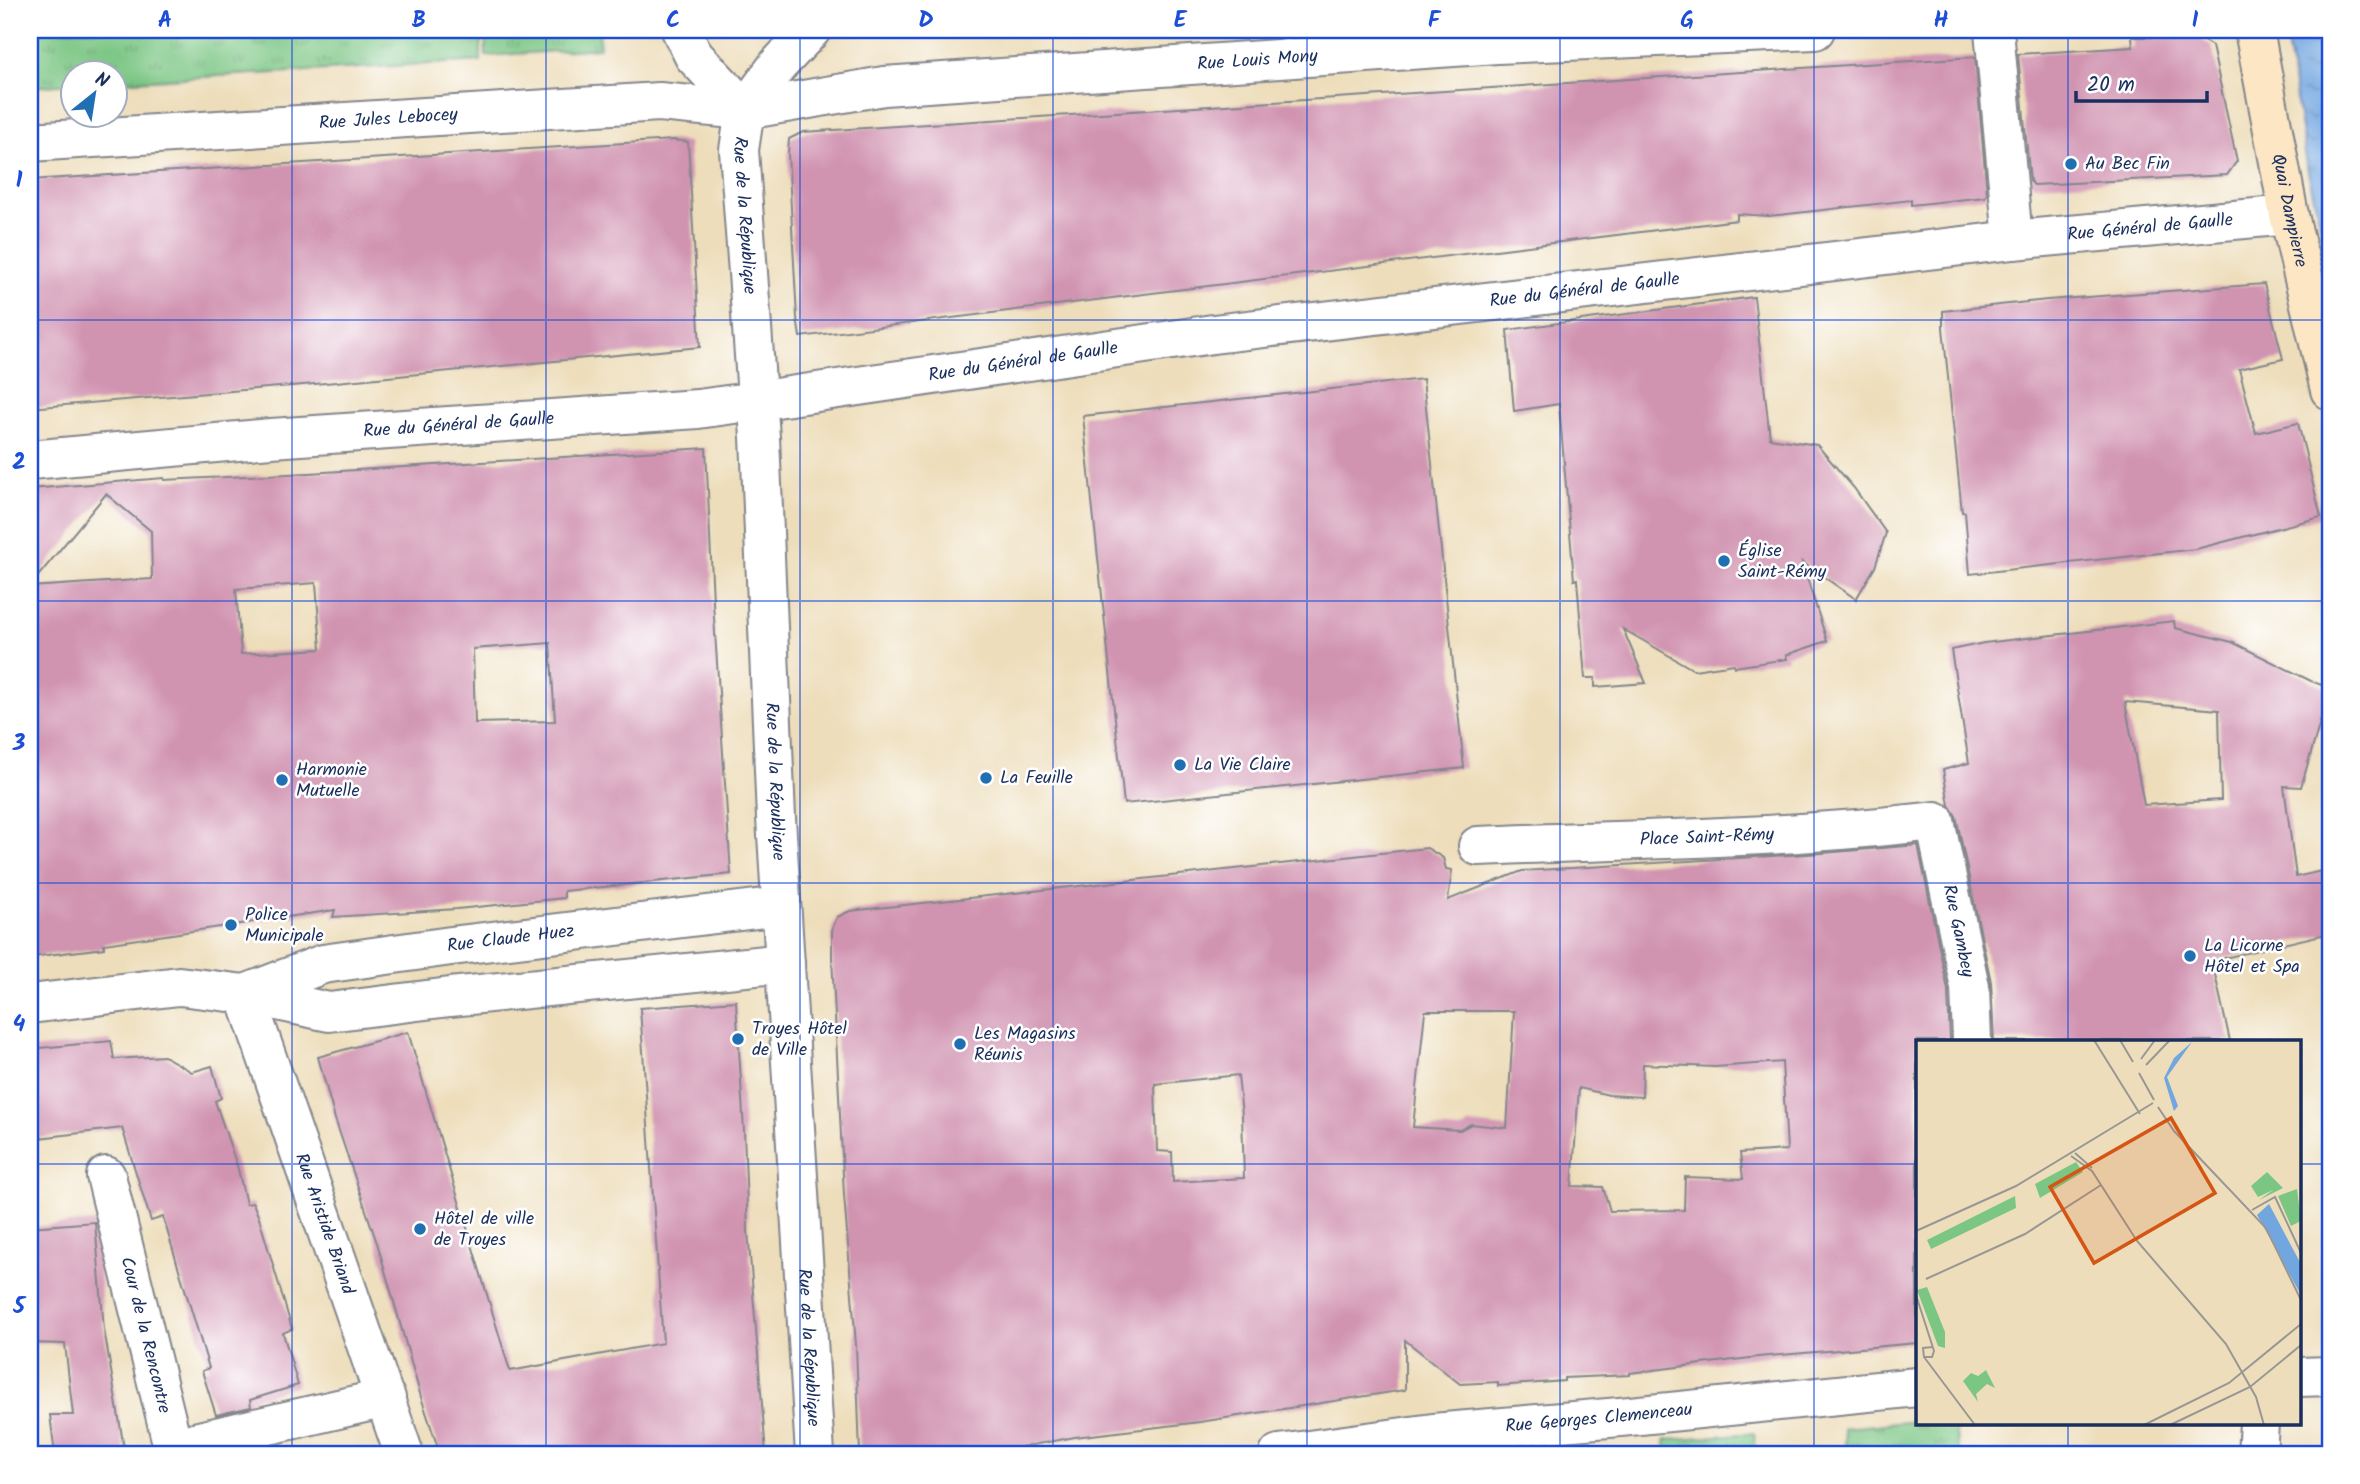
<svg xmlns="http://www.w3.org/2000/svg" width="2360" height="1484" font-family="Kalam,sans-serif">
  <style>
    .grass { fill: url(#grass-tufts); stroke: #4c7a71; stroke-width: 2 }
    .water { fill: url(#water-ripples); stroke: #466a9e; stroke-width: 2 }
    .building { fill: #d093b0; fill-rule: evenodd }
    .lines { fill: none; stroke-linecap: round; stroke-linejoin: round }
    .pedestrian-casing { stroke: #84868c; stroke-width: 42 }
    .minor-casing { stroke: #84868c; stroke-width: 42 }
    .tertiary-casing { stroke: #84868c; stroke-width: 42 }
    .secondary-casing { stroke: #84868c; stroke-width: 42 }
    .pedestrian { stroke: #fff; stroke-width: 38 }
    .minor { stroke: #fff; stroke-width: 38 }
    .tertiary { stroke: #fff; stroke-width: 38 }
    .secondary { stroke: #fce6c4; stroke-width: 38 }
    .grid { fill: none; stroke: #1d4ed8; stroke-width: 2; stroke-opacity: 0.55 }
    .poi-dot { fill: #1f6fb2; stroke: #fff; stroke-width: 2.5 }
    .labels { text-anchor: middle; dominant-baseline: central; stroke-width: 5; stroke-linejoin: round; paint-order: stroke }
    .street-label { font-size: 18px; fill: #1b2f5e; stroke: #fff }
    .poi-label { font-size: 18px; fill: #1b2f5e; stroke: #fff; text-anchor: start }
    .inset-road { fill: none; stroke: #999795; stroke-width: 2 }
    .view { fill: #d45514; fill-opacity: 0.15; stroke: #d45514; stroke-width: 3.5 }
    .inset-edge { fill: none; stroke: #1b2f5e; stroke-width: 3.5 }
    .neatline { fill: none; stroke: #1d4ed8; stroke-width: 2.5 }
    .grid-label { font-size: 23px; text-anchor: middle; font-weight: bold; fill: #1d4ed8 }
  </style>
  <defs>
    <pattern id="grass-tufts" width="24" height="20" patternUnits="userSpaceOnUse" patternTransform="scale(1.75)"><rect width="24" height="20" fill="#7cc684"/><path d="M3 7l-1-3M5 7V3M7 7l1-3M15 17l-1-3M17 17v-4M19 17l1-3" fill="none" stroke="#65a16f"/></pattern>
    <pattern id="water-ripples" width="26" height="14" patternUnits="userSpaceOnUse" patternTransform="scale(1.75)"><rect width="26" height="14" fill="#72a6df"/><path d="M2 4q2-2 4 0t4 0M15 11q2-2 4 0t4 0" fill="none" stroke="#5d88b8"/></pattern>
  </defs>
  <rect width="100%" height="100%" fill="#fff"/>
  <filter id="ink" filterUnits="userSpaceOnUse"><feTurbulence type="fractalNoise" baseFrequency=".0143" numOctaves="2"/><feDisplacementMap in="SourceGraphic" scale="14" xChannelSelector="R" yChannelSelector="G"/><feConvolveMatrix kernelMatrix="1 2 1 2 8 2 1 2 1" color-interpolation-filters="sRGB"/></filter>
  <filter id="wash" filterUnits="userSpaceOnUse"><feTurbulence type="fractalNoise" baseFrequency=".00686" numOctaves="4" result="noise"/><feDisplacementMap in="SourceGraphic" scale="28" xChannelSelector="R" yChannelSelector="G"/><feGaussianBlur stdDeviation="1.57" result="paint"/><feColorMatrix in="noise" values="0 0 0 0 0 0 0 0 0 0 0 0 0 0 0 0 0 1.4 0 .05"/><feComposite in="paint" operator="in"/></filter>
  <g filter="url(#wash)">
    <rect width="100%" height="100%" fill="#edddba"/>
    <g class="grass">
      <path d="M30 30H481V61L116 82V74H74L73 84 30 87Z"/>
      <path d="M485 30H599L600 48 486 56Z"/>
      <path d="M1917 1421V1423H1954L1959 1454H1906L1900 1449 1895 1454H1881L1879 1447 1867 1448V1454H1846L1844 1428Z"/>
      <path d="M1754 1433 1756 1454H1666L1665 1440Z"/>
    </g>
    <path class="water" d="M2285 30H2330V266L2308 172Z"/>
    <g id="blocks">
      <g class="building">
        <path d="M2132 37H2197L2212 46 2237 161 2227 175 2034 185 2030 181 2018 54 2133 47Z"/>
        <path d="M1975 57 1987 194 1985 197 1911 205V200L1769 216 1737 214V220L800 337 797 318 788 153 789 139 803 132Z"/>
        <path d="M673 140 688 142 700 347 315 384 30 408V180Z"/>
        <path d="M2264 284 2283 359 2239 369 2256 433 2298 423 2321 517 2196 549 1970 574 1965 512H1962L1943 328V311L2047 300Z"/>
        <path d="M1754 297 1770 438 1817 445 1854 488 1886 533 1875 567 1856 599 1802 562 1827 641 1786 655 1787 659 1735 667 1734 664 1694 670 1623 629 1646 683 1595 687V678H1585L1577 579 1574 580 1559 404 1514 411 1507 330Z"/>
        <path d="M1423 379 1464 768 1124 804 1083 416Z"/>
        <path d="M706 448 713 602 731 874 564 891V898L457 909 333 917 335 910 104 944V948L30 957V587L152 579 151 531 106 494 30 586V489L164 478V480L309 473ZM316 583 321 649 241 654 236 589ZM550 643 555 721 475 723 473 649Z"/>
        <path d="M2174 621 2175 628 2232 642 2311 681 2330 688 2301 787 2284 786 2296 877 2330 869V933L2212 961 2230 1041H1994L1991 982 1956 816 1949 805 1943 770 1969 763 1951 650 1984 643ZM2125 702 2219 710 2221 800 2144 805Z"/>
        <path d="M1918 845 1948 990 1950 1041H1917V1343L1758 1357 1630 1373V1375L1564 1378V1381L1498 1386V1382L1460 1384 1405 1340V1390L1200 1422 1075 1437 984 1454H860L856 1345 844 1195 832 957V929L837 917 850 911 1427 848 1443 858 1446 869 1452 870 1448 900 1522 871 1823 853ZM1425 1011H1514L1507 1128 1471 1124 1460 1130 1413 1127ZM1782 1062 1787 1150 1740 1153 1743 1179 1685 1177 1684 1210 1610 1211 1603 1187 1572 1186 1579 1088 1609 1095 1642 1097 1643 1064 1715 1067ZM1238 1075 1242 1115 1244 1178 1173 1182 1172 1152 1157 1151 1155 1084Z"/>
        <path d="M736 1001 744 1131 748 1231 766 1454H440L421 1397 378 1246 335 1119 318 1057 408 1032 510 1371 663 1343 640 1008Z"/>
        <path d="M111 1041 114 1059 164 1056 192 1072 212 1066 221 1098 215 1101 238 1169 246 1204 253 1203 259 1218 285 1305 292 1329 283 1333 298 1385 250 1400 251 1407 216 1415 202 1371 209 1368 163 1217 151 1221 122 1128 30 1139V1049Z"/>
        <path d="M95 1222 104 1329 125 1454H55L50 1415H73L65 1344 30 1343V1227Z"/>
      </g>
    </g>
  </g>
  <g filter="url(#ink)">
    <use href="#blocks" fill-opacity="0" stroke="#84868c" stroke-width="2"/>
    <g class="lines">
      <g class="pedestrian-casing">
        <g id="pedestrian">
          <path id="s1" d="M1478 846C1630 839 1784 839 1935 821L1970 987 1972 1041"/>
          <path id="s2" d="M245 994 404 1454"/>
          <path id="s3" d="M106 1176 173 1447 386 1398"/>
          <path d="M2257 1454 2259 1423"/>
        </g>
      </g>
      <g class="minor-casing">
        <g id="minor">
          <path d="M1994 30 2013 240"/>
          <path id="s4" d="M30 142 659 102 745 110 884 86 1497 44 1815 30"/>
          <path id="s5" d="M756 401 1213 334 2013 240 2289 215"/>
          <path id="s6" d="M245 994 323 964 451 946 781 906"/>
          <path d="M30 1004 179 986 245 994 329 1012 450 997 785 963"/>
          <path d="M2299 1377 2330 1376"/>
          <path id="s7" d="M1279 1454 1433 1433 1620 1417 1917 1387"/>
        </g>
      </g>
      <g class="tertiary-casing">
        <g id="tertiary">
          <path d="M681 30 694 56 745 110"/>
          <path id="s8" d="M811 30 778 65 745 110 739 150 760 437 776 818 815 1454"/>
          <path id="s9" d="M30 460 271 438 698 409 756 401"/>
        </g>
      </g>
      <g class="secondary-casing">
        <g id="secondary">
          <path id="s10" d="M2254 30 2289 215 2330 390"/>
        </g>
      </g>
      <use href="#pedestrian" class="pedestrian"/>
      <use href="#minor" class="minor"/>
      <use href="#tertiary" class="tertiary"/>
      <use href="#secondary" class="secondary"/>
    </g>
  </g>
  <path class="grid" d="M292 30V1454M546 30V1454M800 30V1454M1053 30V1454M1307 30V1454M1560 30V1454M1814 30V1454M2068 30V1041M30 320H2330M30 601H2330M30 883H2330M30 1164H1917M2299 1164H2330M2068 1423V1454"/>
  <g class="poi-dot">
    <circle cx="2071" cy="164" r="7"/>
    <circle cx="1724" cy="561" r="7"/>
    <circle cx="1180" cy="765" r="7"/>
    <circle cx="986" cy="778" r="7"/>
    <circle cx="282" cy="780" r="7"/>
    <circle cx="231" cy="925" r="7"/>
    <circle cx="2190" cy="956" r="7"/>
    <circle cx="738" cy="1039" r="7"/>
    <circle cx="960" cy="1044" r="7"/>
    <circle cx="420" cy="1229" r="7"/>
  </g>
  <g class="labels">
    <g class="street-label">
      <text stroke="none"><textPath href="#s4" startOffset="1232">Rue Louis Mony</textPath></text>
      <text stroke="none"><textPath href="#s4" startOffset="359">Rue Jules Lebocey</textPath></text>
      <text stroke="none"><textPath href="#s10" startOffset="184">Quai Dampierre</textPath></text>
      <text stroke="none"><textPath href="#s8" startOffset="210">Rue de la République</textPath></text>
      <text stroke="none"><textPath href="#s5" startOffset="1405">Rue Général de Gaulle</textPath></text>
      <text stroke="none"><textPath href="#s5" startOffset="836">Rue du Général de Gaulle</textPath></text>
      <text stroke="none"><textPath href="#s5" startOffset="270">Rue du Général de Gaulle</textPath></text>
      <text stroke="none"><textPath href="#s9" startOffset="430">Rue du Général de Gaulle</textPath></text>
      <text stroke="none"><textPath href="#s8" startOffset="777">Rue de la République</textPath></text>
      <text stroke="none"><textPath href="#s1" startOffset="229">Place Saint-Rémy</textPath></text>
      <text stroke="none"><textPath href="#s1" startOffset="570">Rue Gambey</textPath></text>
      <text stroke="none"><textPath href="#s6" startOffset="273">Rue Claude Huez</textPath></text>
      <text stroke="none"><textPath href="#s2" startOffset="243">Rue Aristide Briand</textPath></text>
      <text stroke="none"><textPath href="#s3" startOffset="164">Cour de la Rencontre</textPath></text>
      <text stroke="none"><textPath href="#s8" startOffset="1344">Rue de la République</textPath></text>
      <text stroke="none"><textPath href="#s7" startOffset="322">Rue Georges Clemenceau</textPath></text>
    </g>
    <g class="poi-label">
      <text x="2085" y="164">Au Bec Fin</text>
      <text x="1738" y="551">Église<tspan x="1738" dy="21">Saint-Rémy</tspan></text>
      <text x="1194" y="765">La Vie Claire</text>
      <text x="296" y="770">Harmonie<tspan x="296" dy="21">Mutuelle</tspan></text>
      <text x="1000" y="778">La Feuille</text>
      <text x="245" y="915">Police<tspan x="245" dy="21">Municipale</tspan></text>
      <text x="2204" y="946">La Licorne<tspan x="2204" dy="21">Hôtel et Spa</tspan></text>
      <text x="752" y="1029">Troyes Hôtel<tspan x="752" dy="21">de Ville</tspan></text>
      <text x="974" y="1034">Les Magasins<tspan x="974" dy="21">Réunis</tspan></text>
      <text x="434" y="1219">Hôtel de ville<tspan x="434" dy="21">de Troyes</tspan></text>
    </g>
  </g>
  <g transform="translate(1916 1040)">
    <rect width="385" height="385" fill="#edddba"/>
    <path d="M160 122 167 132 124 158 119 144ZM351 132 367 148 343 160 357 150 342 157 335 146ZM381 149 385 181 375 186 362 156ZM99 156 100 168 15 209 11 200ZM11 247 29 292V308L22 306 1 250Z" fill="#7cc684"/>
    <path d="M70 330 79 348 71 344 60 354 62 362 47 341 55 333 62 336Z" fill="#7cc684"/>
    <path d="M276 2 251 37 262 66 258 71 248 38 258 18ZM353 164 385 224V255L341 175Z" fill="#72a6df"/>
    <path class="inset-road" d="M178 0 224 74M204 0 217 22M225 19 239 0M230 25 254 0M223 33 238 60M242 67 258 91 350 188 385 260M159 113 176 128M155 116 176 131 221 201 310 304 340 357 348 385M336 170 359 157 385 213M0 191 100 146 237 63M10 239 109 194 185 145M0 255 18 311 16 317H8L7 308 16 307M8 317 59 385M228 385 313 343 385 284M254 385 334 347 385 305"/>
    <path class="view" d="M255 78 299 153 178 223 134 147Z"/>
    <rect width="385" height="385" class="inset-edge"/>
  </g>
  <rect width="2360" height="1484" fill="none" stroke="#fff" stroke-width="77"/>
  <g transform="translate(94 94) rotate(30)"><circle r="33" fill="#ffffff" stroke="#a4acbf" stroke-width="2"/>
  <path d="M0-5L12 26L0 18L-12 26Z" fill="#1f6fb2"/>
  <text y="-10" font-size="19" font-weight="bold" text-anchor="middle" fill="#1b2f5e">N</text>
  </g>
  <path d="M2076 91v10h131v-10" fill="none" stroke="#1b2f5e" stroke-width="3.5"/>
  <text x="2087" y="91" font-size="21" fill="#1b2f5e" stroke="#ffffff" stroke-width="5" paint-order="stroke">20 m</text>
  <rect x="38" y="38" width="2284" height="1408" class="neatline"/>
  <g class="grid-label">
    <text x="165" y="27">A</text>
    <text x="419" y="27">B</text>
    <text x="673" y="27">C</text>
    <text x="926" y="27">D</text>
    <text x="1180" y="27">E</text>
    <text x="1434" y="27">F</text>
    <text x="1687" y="27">G</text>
    <text x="1941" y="27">H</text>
    <text x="2195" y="27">I</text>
    <text x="19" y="187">1</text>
    <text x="19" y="469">2</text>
    <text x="19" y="750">3</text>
    <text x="19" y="1031">4</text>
    <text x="19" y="1313">5</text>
  </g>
</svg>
